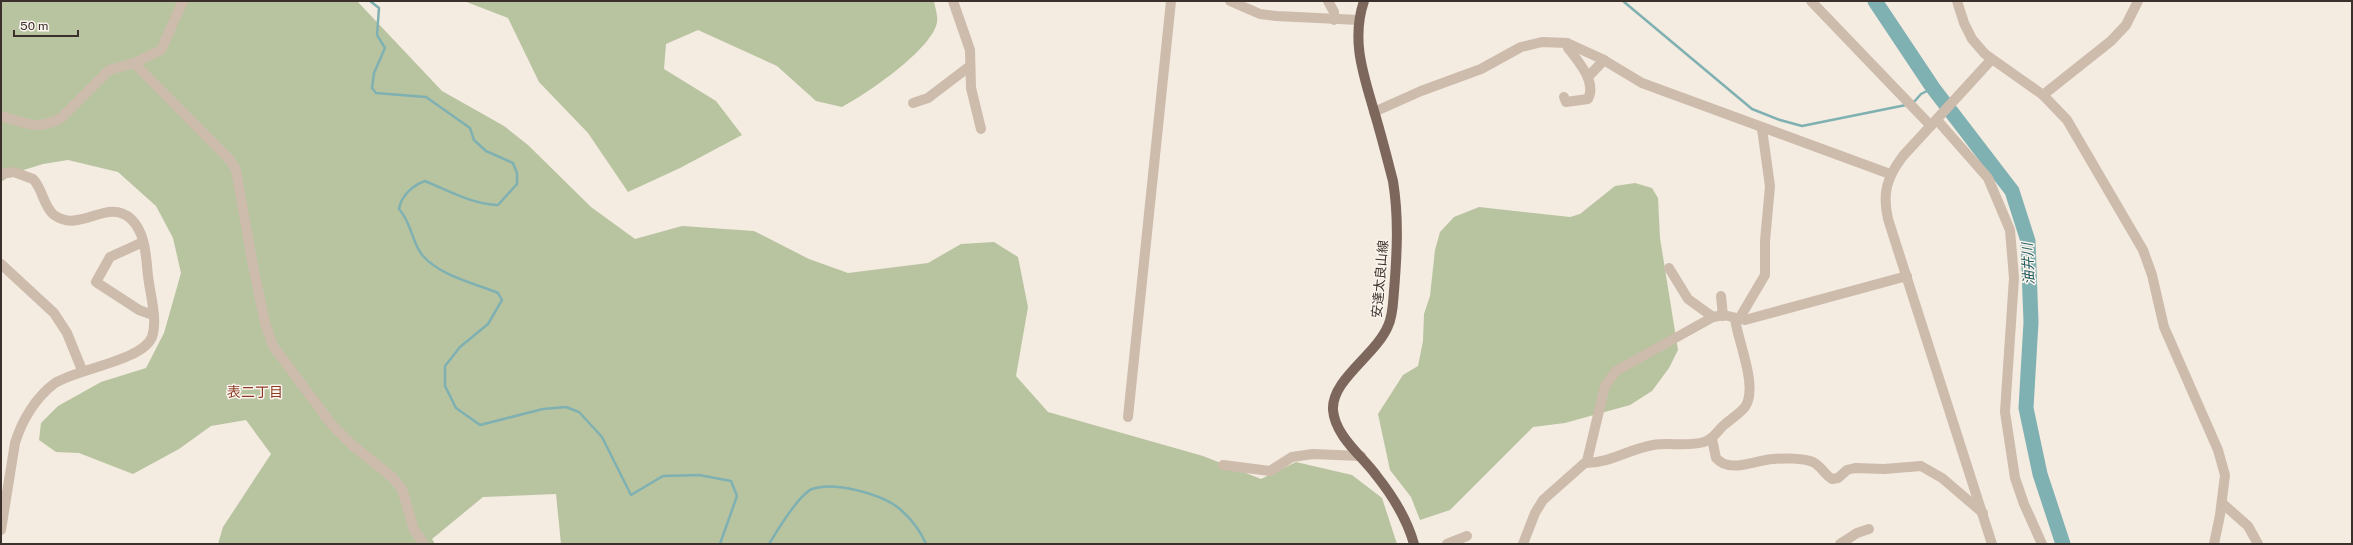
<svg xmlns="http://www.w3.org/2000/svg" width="2353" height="545" font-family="'Public Sans','Noto Sans JP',sans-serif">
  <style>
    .green { fill: #b8c4a0 }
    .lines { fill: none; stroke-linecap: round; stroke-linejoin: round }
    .stream { stroke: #7fb0b2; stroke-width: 2.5 }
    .river { stroke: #7fb0b2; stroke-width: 15 }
    .minor { stroke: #cdbbac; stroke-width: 10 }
    .major { stroke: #7d675c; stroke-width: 10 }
    .labels { text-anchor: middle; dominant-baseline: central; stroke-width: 3; stroke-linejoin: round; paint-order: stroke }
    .street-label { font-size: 13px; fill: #3b302b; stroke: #fbf5ee }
    .water-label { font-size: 14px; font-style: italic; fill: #1f5a5e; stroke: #fbf5ee }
    .neighbourhood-label { font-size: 14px; fill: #8c3b22; stroke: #fbf5ee }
  </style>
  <rect width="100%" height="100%" fill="#f4ebe1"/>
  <g class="green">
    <path d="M1 1H357L442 91 504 126 528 145 591 207 635 239 682 226 754 231 809 259 848 273 928 263 961 244 994 242 1018 257 1028 307 1016 376 1048 412 1203 456 1261 479 1296 462 1352 475 1382 498 1397 544H561L556 494 483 497 432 539 435 544H218L223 527 271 454 246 420 211 426 179 449 133 474 79 453 56 452 39 440 41 423 58 406 101 382 146 368 164 333 181 273 173 238 156 206 118 172 68 160 43 164 14 173 1 182Z"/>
    <path d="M464 1H934C935 7 938 16 937 22 933 49 865 95 842 107L816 101 777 66 698 30 666 44 664 69 716 101 742 135 680 168 628 192 588 133 539 82 508 18Z"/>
    <path d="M1635 183 1652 188 1658 198 1660 238 1678 350 1669 368 1652 391 1630 405 1565 423 1533 427 1450 510 1420 520 1411 497 1390 470 1378 414 1403 375 1418 366 1423 341 1424 314 1430 296 1435 250 1440 232 1454 217 1479 207 1570 217 1580 214 1615 186Z"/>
  </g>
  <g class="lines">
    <g class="stream">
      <path d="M370 1 379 8 377 35 385 48 374 73 372 88 376 93 426 97 470 128 474 140 486 151 513 163 517 173V184L498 205C472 204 449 191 425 181 413 185 401 196 399 209 412 223 412 244 423 256 441 276 474 283 498 293L502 300 488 324 460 347 445 366V386L456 408 480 425 543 409 566 407 579 412 602 437 631 495 663 476 699 475 731 481 737 496 720 544"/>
      <path d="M1623 1 1752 109 1780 120 1802 126 1906 105"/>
      <path d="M1913 103 1921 94 1933 88"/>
      <path d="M769 544C777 531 798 495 812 489 834 481 883 494 901 510 911 519 921 532 926 544"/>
    </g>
    <path class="river" d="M1875 1 1933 88 2012 191 2028 241 2031 322 2026 408 2040 474 2063 544"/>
    <g class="minor">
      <path d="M953 1 970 50 971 88 981 129"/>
      <path d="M1230 1 1260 14 1276 16 1359 20"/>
      <path d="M1328 1 1334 12V20"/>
      <path d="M1811 1 1931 126"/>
      <path d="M1957 1 1964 23 1972 39 1985 54 2043 95 2067 120 2143 250 2152 275 2164 327 2218 450 2225 475 2220 515 2214 544"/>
      <path d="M1991 60 1903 156C1887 177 1882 193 1888 219L1992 544"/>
      <path d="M134 63 230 160 236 170 253 266 265 323 273 346 332 425 351 444 392 477 402 489 414 530 424 544"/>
      <path d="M1588 77 1604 60"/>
      <path d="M2043 95 2111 41 2126 25 2138 1"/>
      <path d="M1564 97 1566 102 1588 99C1597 82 1578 61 1568 48L1567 43"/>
      <path d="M913 103 928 98 970 66"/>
      <path d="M1374 112 1421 91 1481 69 1521 47 1542 42 1567 43 1602 59 1642 83 1890 174"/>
      <path d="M1 116C26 123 36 131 61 118L109 70 134 63 161 50 183 1"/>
      <path d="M1937 120 1988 178 2010 230 2014 278 2005 412 2015 478 2024 504 2042 544"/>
      <path d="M1 174 14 172 33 179C43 189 43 206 54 215 81 234 107 197 131 219 146 233 146 258 148 276 150 294 158 320 152 337 142 361 79 368 55 383 36 397 22 420 15 443L1 530"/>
      <path d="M143 242 110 257 96 282 139 310 153 315"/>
      <path d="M1 264 54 313 67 333 82 370"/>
      <path d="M1669 268 1688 299 1713 317"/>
      <path d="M1721 296 1723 316"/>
      <path d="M1739 319 1765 275V241L1770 186 1762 129"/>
      <path d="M1128 417 1171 1"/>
      <path d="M1712 439 1716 458C1730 474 1755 460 1773 459 1784 458 1803 458 1813 462 1820 465 1825 475 1832 479L1838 478 1847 470 1855 468 1884 469 1921 466 1942 478 1983 513"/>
      <path d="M1586 463C1610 463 1629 449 1653 445 1670 442 1687 447 1704 442 1714 439 1717 431 1724 425 1731 419 1739 414 1745 407 1759 387 1737 340 1735 318"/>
      <path d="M1223 465 1270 471 1292 457 1313 454 1361 456"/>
      <path d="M2222 503 2248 526 2258 544"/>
      <path d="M1447 544 1467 536"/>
      <path d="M1523 544 1535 513 1543 500 1587 461 1605 386 1616 371 1713 317 1724 315 1745 320 1907 276"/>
      <path d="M1840 544 1857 533 1869 529"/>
    </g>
    <path class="major" d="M1364 1C1351 40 1363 73 1374 111 1381 134 1387 158 1393 181 1399 218 1397 254 1394 291 1393 302 1393 316 1388 326 1376 355 1331 380 1333 410 1335 436 1362 456 1376 475 1392 495 1407 519 1414 544"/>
  </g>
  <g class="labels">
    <g class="street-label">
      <text transform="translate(1380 279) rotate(-85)">安達太良山線</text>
    </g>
    <g class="water-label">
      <text transform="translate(2028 264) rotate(-93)">油井川</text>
    </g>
    <g class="neighbourhood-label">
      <text x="255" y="392">表二丁目</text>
    </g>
  </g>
  <rect width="2353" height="545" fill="none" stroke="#3b302b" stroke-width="4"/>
  <path d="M14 30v6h64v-6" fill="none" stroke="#3b302b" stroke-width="2"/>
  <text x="20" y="30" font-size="12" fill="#3b302b" stroke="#fbf5ee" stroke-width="3" paint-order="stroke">50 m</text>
</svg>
